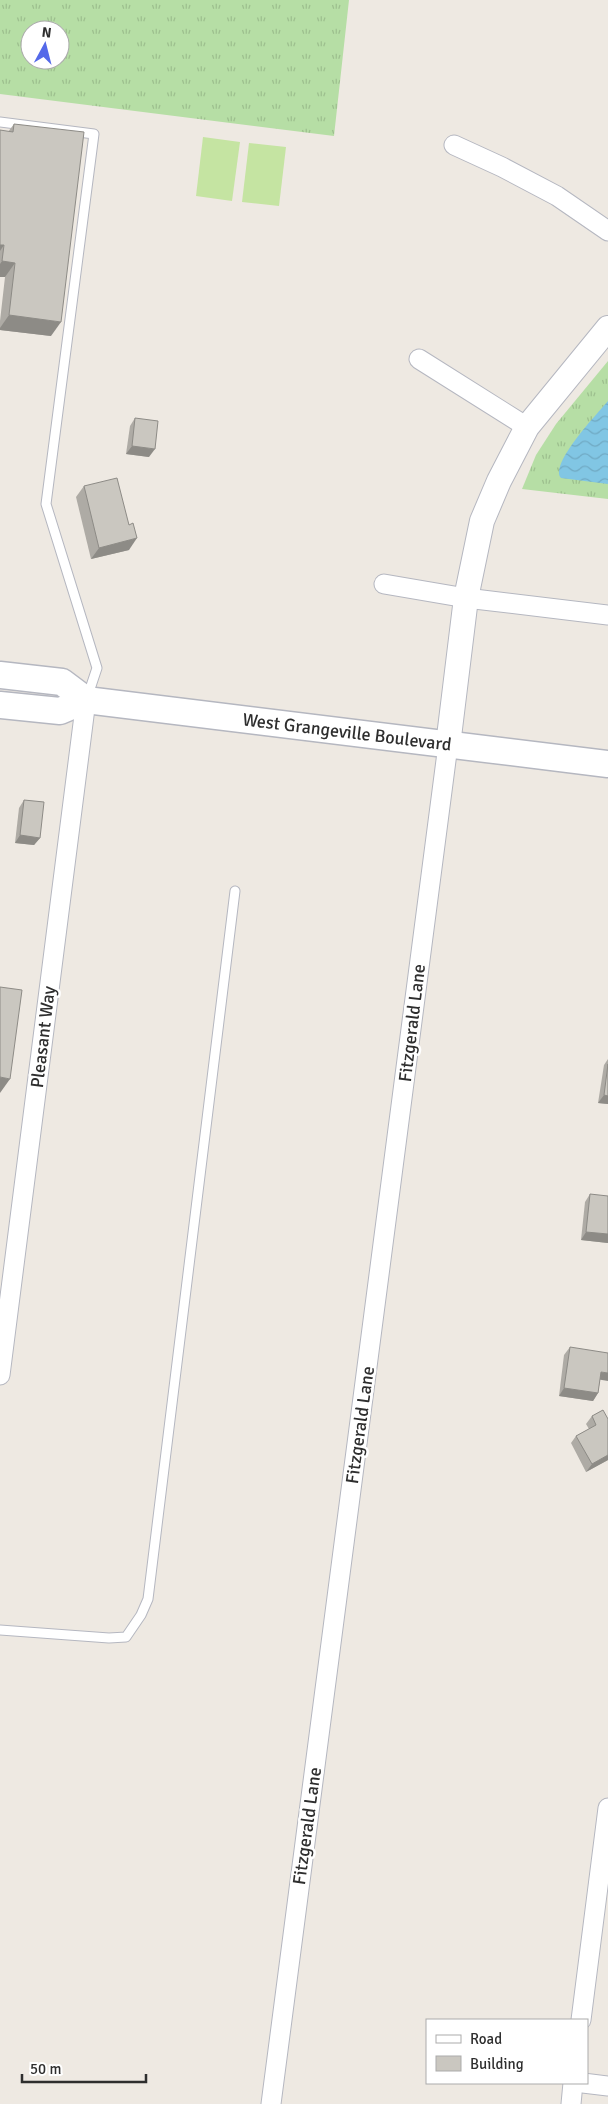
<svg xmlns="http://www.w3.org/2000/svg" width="608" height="2104" font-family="Signika,sans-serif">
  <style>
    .grass { fill: url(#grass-tufts); fill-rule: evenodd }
    .pitch { fill: #c5e4a2 }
    .water { fill: url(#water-waves) }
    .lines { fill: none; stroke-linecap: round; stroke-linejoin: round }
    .service-casing { stroke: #b5b7c0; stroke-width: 11 }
    .minor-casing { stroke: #b5b7c0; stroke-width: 21 }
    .tertiary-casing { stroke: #b5b7c0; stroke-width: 26 }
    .secondary-casing { stroke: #b5b7c0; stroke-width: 29 }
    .service { stroke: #fff; stroke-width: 9 }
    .minor { stroke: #fff; stroke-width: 19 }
    .tertiary { stroke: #fff; stroke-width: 24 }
    .secondary { stroke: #fff; stroke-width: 26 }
    .wall { fill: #aeaba5 }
    .shaded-wall { fill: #8d8b86 }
    .building { fill: #cac7c0; stroke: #8d8b86 }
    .labels { text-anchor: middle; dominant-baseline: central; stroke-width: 5; stroke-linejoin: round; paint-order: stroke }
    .street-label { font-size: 18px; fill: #2e2e2e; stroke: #fff }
  </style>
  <defs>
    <pattern id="grass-tufts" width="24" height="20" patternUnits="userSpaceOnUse" patternTransform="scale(1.25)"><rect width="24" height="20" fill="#b6dea5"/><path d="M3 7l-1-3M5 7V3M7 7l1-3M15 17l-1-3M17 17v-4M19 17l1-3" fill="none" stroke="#9dbf8e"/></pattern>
    <pattern id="water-waves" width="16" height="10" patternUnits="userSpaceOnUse" patternTransform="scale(1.25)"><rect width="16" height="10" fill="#81c6e4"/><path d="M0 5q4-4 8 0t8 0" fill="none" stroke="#70aac4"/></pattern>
  </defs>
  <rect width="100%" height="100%" fill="#eee9e2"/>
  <g class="grass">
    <path d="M0 0H349L334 136 0 94ZM30 30H60V60H30Z"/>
    <path d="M608 361V499L522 489 536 455 556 424Z"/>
  </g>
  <g class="pitch">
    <path d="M203 137 240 142 232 201 196 196Z"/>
    <path d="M249 143 286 147 279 206 242 202Z"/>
  </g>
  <path class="water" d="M608 401V484L561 478C549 464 598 413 608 401Z"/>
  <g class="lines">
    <g class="service-casing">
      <g id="service">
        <path d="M0 122 94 134 46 504 97 668 87 698"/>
        <path d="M0 1630 109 1638 126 1637 141 1615 148 1599 235 891"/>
      </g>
    </g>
    <g class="minor-casing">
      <g id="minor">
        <path d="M454 145 502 167 557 196 608 231"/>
        <path d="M419 359 527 427"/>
        <path d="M384 584 466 598 608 615"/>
        <path d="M0 1375 86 700"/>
        <path d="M581 2020 608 1808"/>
        <path d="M583 2083 608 2086"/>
        <path d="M271 2104 448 745"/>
        <path d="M571 2104 573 2083"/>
      </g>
    </g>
    <g class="tertiary-casing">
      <path id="tertiary" d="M448 745 466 598 482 521 499 481 527 427 608 328"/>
    </g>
    <g class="secondary-casing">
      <g id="secondary">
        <path d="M0 675 62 682 86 700"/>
        <path d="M0 705 60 711 86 700 608 764"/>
      </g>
    </g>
    <use href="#service" class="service"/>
    <use href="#minor" class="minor"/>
    <use href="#tertiary" class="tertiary"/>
    <use href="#secondary" class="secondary"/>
  </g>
  <g class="wall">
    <path d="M14 124 51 336 0 330V321L5 277H0V130L8 132Z"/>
    <path d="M135 418 149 457 126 454 130 426Z"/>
    <path d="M84 486 129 525V550L91 559 76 497Z"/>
    <path d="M24 800 40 838 34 845 15 843 19 808Z"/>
    <path d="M608 1059V1104L598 1103 604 1065Z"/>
    <path d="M590 1194 608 1243 581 1240 585 1202Z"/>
    <path d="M570 1347 600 1380 598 1393 593 1401 559 1396 564 1355Z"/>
    <path d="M603 1410 608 1460 586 1472 571 1443 576 1436 589 1429 586 1424 592 1416Z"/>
  </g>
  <g class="shaded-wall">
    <path d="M0 245H4L0 251Z"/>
    <path d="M2 261 15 263 5 277H0V264Z"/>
    <path d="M9 315 61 322 51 336 0 330V328Z"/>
    <path d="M132 446 155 449 149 457 126 454Z"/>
    <path d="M137 538 129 550 91 559 99 548Z"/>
    <path d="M20 835 40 838 34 845 15 843Z"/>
    <path d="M0 1077 10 1079 0 1093Z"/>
    <path d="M604 1095 608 1096V1104L598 1103Z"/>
    <path d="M586 1232 608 1234V1243L581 1240Z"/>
    <path d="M601 1372 608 1373V1381L596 1379Z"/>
    <path d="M564 1388 598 1393 593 1401 559 1396Z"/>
    <path d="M608 1455V1460L586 1472 592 1464Z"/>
  </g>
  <g class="building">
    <path d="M14 124 84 132 61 322 9 315 15 263 2 261 4 245H0V130L13 132Z"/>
    <path d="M135 418 158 421 155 449 132 446Z"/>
    <path d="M117 478 129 525 133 523 137 538 99 548 84 486Z"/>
    <path d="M24 800 44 802 40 838 20 835Z"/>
    <path d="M0 987 22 990 10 1079 0 1077Z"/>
    <path d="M608 1064V1096L604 1095Z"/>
    <path d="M590 1194 608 1196V1234L586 1232Z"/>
    <path d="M570 1347 608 1353V1373L601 1372 598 1393 564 1388Z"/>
    <path d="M603 1410 608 1419V1455L592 1464 576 1436 596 1425 592 1416Z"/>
  </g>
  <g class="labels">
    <g class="street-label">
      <text transform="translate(347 732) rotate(7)">West Grangeville Boulevard</text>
      <text transform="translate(412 1023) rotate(-83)">Fitzgerald Lane</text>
      <text transform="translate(43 1037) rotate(-83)">Pleasant Way</text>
      <text transform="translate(360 1425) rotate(-82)">Fitzgerald Lane</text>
      <text transform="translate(307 1826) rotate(-82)">Fitzgerald Lane</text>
    </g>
  </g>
  <rect x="426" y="2019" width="162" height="65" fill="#ffffff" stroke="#ababab"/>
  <rect x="436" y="2035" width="25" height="8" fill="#ffffff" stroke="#ababab"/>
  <text x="470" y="2044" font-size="15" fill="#2e2e2e">Road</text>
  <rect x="436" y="2056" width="25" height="15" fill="#cac7c0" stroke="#ababab"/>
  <text x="470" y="2069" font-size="15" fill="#2e2e2e">Building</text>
  <g transform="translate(45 45) rotate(7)"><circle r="24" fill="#ffffff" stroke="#ababab"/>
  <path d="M0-4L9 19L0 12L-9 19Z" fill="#5469e9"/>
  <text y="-8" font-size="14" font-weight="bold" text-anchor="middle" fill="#2e2e2e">N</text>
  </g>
  <path d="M22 2074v8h124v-8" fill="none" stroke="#2e2e2e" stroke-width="2.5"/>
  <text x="30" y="2074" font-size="15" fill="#2e2e2e" stroke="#ffffff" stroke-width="4" paint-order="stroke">50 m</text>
</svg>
